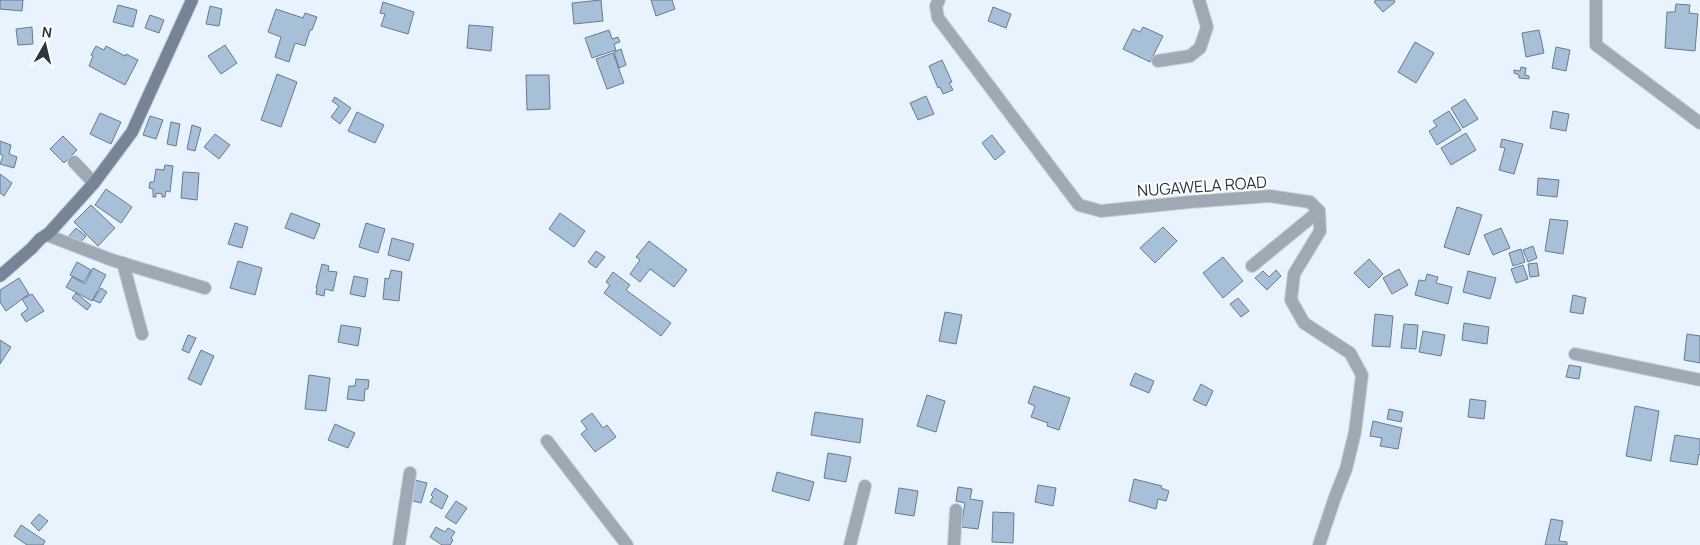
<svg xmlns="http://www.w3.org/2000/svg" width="1700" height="545" font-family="Manrope,sans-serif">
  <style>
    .building { fill: #a7bfd7; stroke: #647b91 }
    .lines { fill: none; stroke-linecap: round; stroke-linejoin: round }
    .street-casing { stroke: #c7d1db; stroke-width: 14 }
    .secondary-casing { stroke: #c7d1db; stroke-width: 14 }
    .street { stroke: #9ea9b3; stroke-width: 12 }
    .secondary { stroke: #768595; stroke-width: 12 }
    .labels { text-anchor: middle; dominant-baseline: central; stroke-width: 4; stroke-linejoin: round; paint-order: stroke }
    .street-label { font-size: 16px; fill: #2c3640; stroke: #fff }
  </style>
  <rect width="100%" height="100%" fill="#e9f3fd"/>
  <g class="building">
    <path d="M0 0H23L22 11 0 9Z"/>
    <path d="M601 0 603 21 574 24 572 3Z"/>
    <path d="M651 0H672L675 9 656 16Z"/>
    <path d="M1376 0H1394L1395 2 1383 12 1374 2Z"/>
    <path d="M383 2 414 12 408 34 381 26 385 14 380 13Z"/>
    <path d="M1676 4 1690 5 1689 13 1698 14 1695 51 1665 48 1667 12H1675Z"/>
    <path d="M118 5 137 10 133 27 113 22Z"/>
    <path d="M210 6 222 9 219 26 206 24Z"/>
    <path d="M993 7 1011 14 1006 28 988 21Z"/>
    <path d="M276 9 303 18 305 13 317 17 312 30H310L305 46 295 43 289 62 275 57 281 37 268 32Z"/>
    <path d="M150 15 164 20 159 33 145 28Z"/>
    <path d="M469 25 493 27 491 51 467 48Z"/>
    <path d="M32 27 33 44 18 45 16 29Z"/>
    <path d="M1143 27 1163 36 1150 62 1123 49 1133 29 1140 32Z"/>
    <path d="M609 30 612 39 618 37 620 42 614 44 616 50 592 58 585 38Z"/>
    <path d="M1539 30 1544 53 1526 57 1522 33Z"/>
    <path d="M1415 42 1434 53 1416 83 1398 72Z"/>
    <path d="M225 45 237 63 221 74 208 56Z"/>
    <path d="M96 46 104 50 106 46 125 56 126 54 138 60 125 85 89 66 93 56 91 55Z"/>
    <path d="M1556 47 1570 50 1566 71 1552 68Z"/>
    <path d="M621 49 626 65 619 68 614 52Z"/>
    <path d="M613 53 624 83 607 89 596 59Z"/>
    <path d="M942 60 952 82 949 83 953 90 943 94 940 87 938 88 929 66Z"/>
    <path d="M1521 67 1526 68 1525 75 1529 76V79L1519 78V75L1514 73V70L1520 71Z"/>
    <path d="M277 74 297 82 281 127 261 120Z"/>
    <path d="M526 75H549L550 109 527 110Z"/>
    <path d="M926 96 934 114 918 120 910 103Z"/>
    <path d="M335 97 351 108 340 124 331 117 339 106 332 101Z"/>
    <path d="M1465 99 1478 119 1463 128 1451 108Z"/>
    <path d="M1449 111 1461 130 1437 145 1429 131 1437 126 1433 121Z"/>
    <path d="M1553 111 1569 114 1566 131 1550 128Z"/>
    <path d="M357 112 384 125 375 143 348 131Z"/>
    <path d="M100 113 121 122 111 144 90 134Z"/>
    <path d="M150 116 163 120 156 139 143 135Z"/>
    <path d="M171 122 180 124 176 146 167 144Z"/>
    <path d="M192 125 201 128 195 151 187 149Z"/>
    <path d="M1466 133 1476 150 1451 165 1441 148Z"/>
    <path d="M215 134 230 145 219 159 204 147Z"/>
    <path d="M992 135 1005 152 995 160 982 143Z"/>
    <path d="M63 136 77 150 64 163 50 149Z"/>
    <path d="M1502 139 1523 144 1514 174 1499 170 1505 148 1500 147Z"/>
    <path d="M0 141 11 145 9 154 17 157 14 168 0 164 3 156 0 154Z"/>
    <path d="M165 165 173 166 170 192 166 191 165 197H162V194L156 193V197H153V189L149 188 150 182H154L156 169 164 170Z"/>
    <path d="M183 172 199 173 197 200 181 198Z"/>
    <path d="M0 174 12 183 4 196 0 193Z"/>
    <path d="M1538 178 1559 180 1557 197 1537 195Z"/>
    <path d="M106 189 132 207 121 223 95 205Z"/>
    <path d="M91 205 115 228 98 246 74 222Z"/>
    <path d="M1457 207 1482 215 1469 255 1444 247Z"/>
    <path d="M291 213 320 224 314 239 285 228Z"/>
    <path d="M560 213 585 231 574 247 549 229Z"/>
    <path d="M1550 219 1568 221 1563 254 1545 251Z"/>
    <path d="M235 223 248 227 242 248 228 244Z"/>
    <path d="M366 223 385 229 378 253 359 247Z"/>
    <path d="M1163 227 1177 241 1155 263 1140 248Z"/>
    <path d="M76 228 86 236 79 244 69 236Z"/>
    <path d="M1501 228 1510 248 1493 255 1484 235Z"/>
    <path d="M392 238 414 244 409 261 388 255Z"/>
    <path d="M649 241 687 270 674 287 650 269 640 282 630 274 640 260 636 257Z"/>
    <path d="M1533 246 1537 258 1528 262 1523 250Z"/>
    <path d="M1521 249 1525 262 1513 266 1509 253Z"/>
    <path d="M596 251 605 257 596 268 588 262Z"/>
    <path d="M1223 257 1243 281 1223 298 1203 273Z"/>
    <path d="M1369 259 1383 274 1369 288 1354 273Z"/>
    <path d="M238 261 262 268 255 295 230 288Z"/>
    <path d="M77 262 91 270 84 282 70 275Z"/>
    <path d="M1537 263 1539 276 1530 277 1528 264Z"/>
    <path d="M322 264 329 266 328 271 337 272 333 291 325 289 324 296 316 294 317 288H316Z"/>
    <path d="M1523 265 1528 279 1516 283 1511 269Z"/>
    <path d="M93 268 106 275 92 301 66 287 72 277 85 284Z"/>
    <path d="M1399 269 1408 285 1392 294 1383 278Z"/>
    <path d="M391 270 402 272 399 301 383 299 385 278 389 279Z"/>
    <path d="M1276 270 1281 276 1267 290 1255 278 1263 271 1269 277Z"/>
    <path d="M1468 271 1496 278 1490 299 1463 292Z"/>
    <path d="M613 272 630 285 626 290 671 323 661 336 604 293 610 285 606 282Z"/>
    <path d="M1427 274 1438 277 1436 283 1452 287 1448 304 1415 295 1419 280 1425 281Z"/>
    <path d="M354 276 368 279 365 297 350 294Z"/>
    <path d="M19 278 29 294 6 311 0 302V290Z"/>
    <path d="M101 288 107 292 100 303 93 300Z"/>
    <path d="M76 293 91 305 87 310 72 298Z"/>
    <path d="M32 294 44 311 26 322 21 314 28 309 22 299Z"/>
    <path d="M1573 295 1586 298 1583 314 1570 312Z"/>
    <path d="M1238 298 1249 311 1241 317 1230 304Z"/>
    <path d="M945 312 962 315 956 344 939 341Z"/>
    <path d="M1375 314 1393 316 1390 347 1372 346Z"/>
    <path d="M1464 323 1489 327 1487 344 1462 340Z"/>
    <path d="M1404 324 1418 325 1416 349 1401 348Z"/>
    <path d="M341 325 361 328 358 346 338 342Z"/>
    <path d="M1423 331 1445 335 1441 356 1419 352Z"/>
    <path d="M1687 334 1700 336V363L1684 360Z"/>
    <path d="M188 335 196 338 189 353 182 350Z"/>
    <path d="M0 340 11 347 0 364Z"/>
    <path d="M201 350 214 356 201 385 188 379Z"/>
    <path d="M1569 365 1581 367 1579 379 1566 377Z"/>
    <path d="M1135 373 1154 381 1149 393 1130 385Z"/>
    <path d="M309 375 330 378 326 411 305 409Z"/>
    <path d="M356 379 369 380 368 389H365L364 401 347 399 349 386H355Z"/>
    <path d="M1201 384 1213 391 1206 406 1193 400Z"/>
    <path d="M1034 386 1070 398 1059 430 1047 426 1048 423 1031 417 1035 406 1028 403Z"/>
    <path d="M927 395 945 401 936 432 917 426Z"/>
    <path d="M1470 399 1486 401 1484 419 1468 417Z"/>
    <path d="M1635 406 1659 411 1651 461 1626 456Z"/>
    <path d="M1389 409 1403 412 1401 422 1387 419Z"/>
    <path d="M815 412 863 419 860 443 811 435Z"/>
    <path d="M592 413 603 428 607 425 616 437 595 452 581 434 587 429 581 421Z"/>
    <path d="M1373 421 1402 428 1398 449 1380 446 1382 438 1370 436Z"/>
    <path d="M335 424 355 433 348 448 328 440Z"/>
    <path d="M1675 435 1700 439V455L1699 454 1697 465 1670 461Z"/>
    <path d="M828 453 851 457 846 482 824 478Z"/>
    <path d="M777 472 814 482 809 501 772 491Z"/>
    <path d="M1134 479 1162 486 1161 488 1169 491 1166 501 1158 499 1156 509 1129 501Z"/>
    <path d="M415 480 427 483 421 503 409 500Z"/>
    <path d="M1038 485 1056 488 1053 506 1035 502Z"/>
    <path d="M958 487 972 489 970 499 983 501 978 529 961 527 965 503 956 501Z"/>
    <path d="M435 488 448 496 442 509 430 502 433 497 431 495Z"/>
    <path d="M899 488 918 491 914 516 895 513Z"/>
    <path d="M456 501 467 508 456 524 445 517Z"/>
    <path d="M993 512 1014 513 1013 543 992 542Z"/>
    <path d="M39 514 48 521 39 531 31 523Z"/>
    <path d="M1551 519 1563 521 1559 541 1567 542V545H1545Z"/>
    <path d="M21 525 45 541 43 545H27L14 536Z"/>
    <path d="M436 527 445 532 448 528 455 532 451 538 453 540 450 545H442L430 537Z"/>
  </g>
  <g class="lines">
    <g class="street-casing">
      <g id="street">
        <path d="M939 0 936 6 938 18 1079 205 1101 211 1190 202 1269 196 1310 202 1319 211 1320 231 1294 274 1291 300 1304 323 1350 353 1362 375 1355 432 1346 469 1335 497 1319 545"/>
        <path d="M1596 0V45L1700 123"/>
        <path d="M1158 61 1190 56 1200 48 1207 27 1199 0"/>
        <path d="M74 162 94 183"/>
        <path d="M47 235 112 260 205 288"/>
        <path d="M123 263 142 334"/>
        <path d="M1252 266 1319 211"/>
        <path d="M1575 354 1700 380"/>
        <path d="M547 441 627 545"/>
        <path d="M399 545 410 473"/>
        <path d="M850 545 865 486"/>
        <path d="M954 545 956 510"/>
      </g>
    </g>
    <g class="secondary-casing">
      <path id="secondary" d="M0 276 32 248 40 239 49 233 94 183 132 132 192 0"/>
    </g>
    <use href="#street" class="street"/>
    <use href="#secondary" class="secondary"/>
  </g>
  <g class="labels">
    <g class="street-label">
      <text transform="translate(1202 186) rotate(-4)">NUGAWELA ROAD</text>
    </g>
  </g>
  <g transform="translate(45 45) rotate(8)" stroke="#ffffff" stroke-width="4" paint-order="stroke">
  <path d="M0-4L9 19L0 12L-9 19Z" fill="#2c3640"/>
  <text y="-8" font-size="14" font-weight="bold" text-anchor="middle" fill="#2c3640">N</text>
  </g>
</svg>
